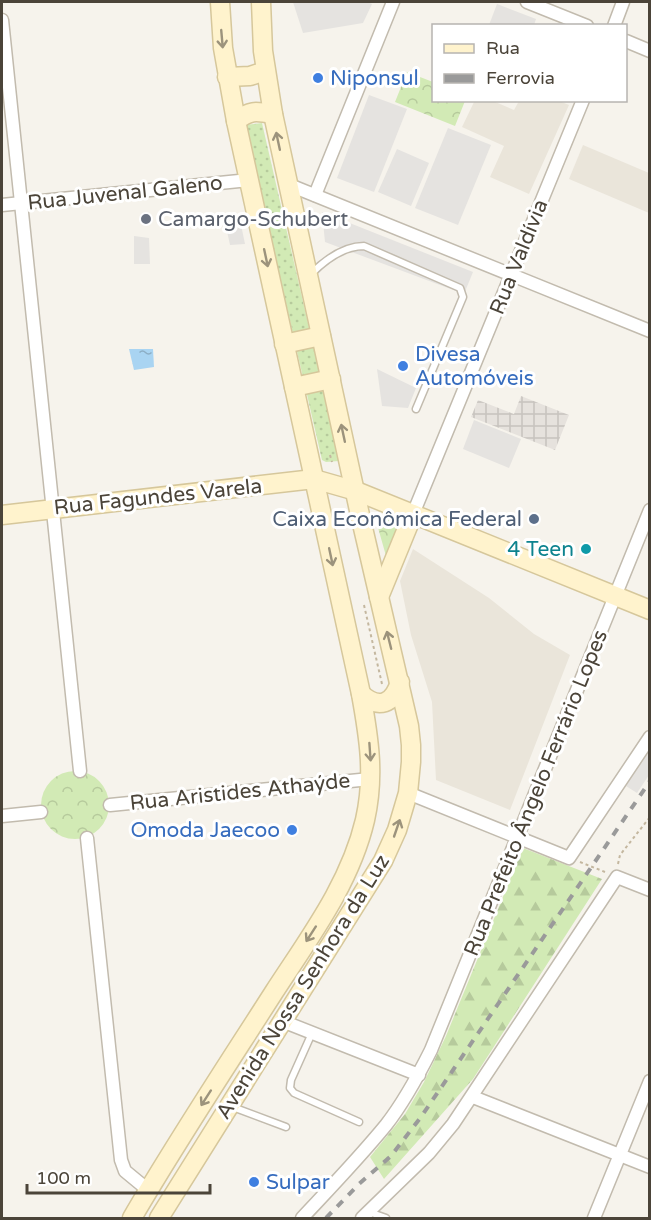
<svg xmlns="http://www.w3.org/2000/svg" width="651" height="1220" font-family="'Varela Round',sans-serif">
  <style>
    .residential { fill: #eae5da }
    .industrial { fill: url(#industrial-grid) }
    .grass { fill: url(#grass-dots) }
    .forest { fill: url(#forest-firs) }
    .park { fill: url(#park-crowns) }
    .parking { fill: #e5e3e0 }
    .water { fill: url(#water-ripples) }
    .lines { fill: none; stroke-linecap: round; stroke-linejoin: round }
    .lane-casing { stroke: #c2bbae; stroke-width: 9 }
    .street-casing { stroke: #c2bbae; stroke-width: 15 }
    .secondary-casing { stroke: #d6c79b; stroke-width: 21 }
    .path { stroke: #c4b79f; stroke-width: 2; stroke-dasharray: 3 3; stroke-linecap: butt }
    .lane { stroke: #fff; stroke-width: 6 }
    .street { stroke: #fff; stroke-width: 12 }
    .secondary { stroke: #fff3cd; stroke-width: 18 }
    .rail { stroke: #9a9a9a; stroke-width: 4; stroke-dasharray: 8 8; stroke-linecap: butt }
    .oneway { stroke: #9c937c }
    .shop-dot { fill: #3f7fe0; stroke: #fff; stroke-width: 2 }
    .worship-dot { fill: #6b7280; stroke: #fff; stroke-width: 2 }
    .service-dot { fill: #5c6f8a; stroke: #fff; stroke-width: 2 }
    .culture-dot { fill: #0f9aa8; stroke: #fff; stroke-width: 2 }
    .labels { text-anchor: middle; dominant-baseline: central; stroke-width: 6; stroke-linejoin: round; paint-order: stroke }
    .shop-label { font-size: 21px; fill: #366cbe; stroke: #fff; text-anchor: start }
    .street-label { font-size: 21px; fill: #4b4439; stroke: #fff }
    .worship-label { font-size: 21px; fill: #5b616d; stroke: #fff; text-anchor: start }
    .service-label { font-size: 21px; fill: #4e5e75; stroke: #fff; text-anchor: end }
    .culture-label { font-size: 21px; fill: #0d838f; stroke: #fff; text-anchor: end }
  </style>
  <defs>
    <pattern id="industrial-grid" width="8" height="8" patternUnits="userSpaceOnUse" patternTransform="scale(1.5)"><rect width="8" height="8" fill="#e6e2dd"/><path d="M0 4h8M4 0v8" fill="none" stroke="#c7c3be"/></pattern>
    <pattern id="grass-dots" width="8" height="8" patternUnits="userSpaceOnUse" patternTransform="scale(1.5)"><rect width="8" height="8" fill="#d2eab5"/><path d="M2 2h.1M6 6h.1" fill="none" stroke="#b6ca9c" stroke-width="1.8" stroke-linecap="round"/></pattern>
    <pattern id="forest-firs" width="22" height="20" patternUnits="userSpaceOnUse" patternTransform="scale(1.5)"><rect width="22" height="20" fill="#d2eab5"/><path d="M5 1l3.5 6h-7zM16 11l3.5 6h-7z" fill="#b6ca9c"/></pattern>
    <pattern id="park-crowns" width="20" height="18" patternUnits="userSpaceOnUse" patternTransform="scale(1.5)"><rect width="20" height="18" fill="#d2eab5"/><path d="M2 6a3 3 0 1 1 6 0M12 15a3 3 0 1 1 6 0" fill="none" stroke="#b6ca9c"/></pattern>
    <pattern id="water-ripples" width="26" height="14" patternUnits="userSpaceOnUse" patternTransform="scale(1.5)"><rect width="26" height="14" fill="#a9d4f2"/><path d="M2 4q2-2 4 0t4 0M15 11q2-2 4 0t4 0" fill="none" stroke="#8caec5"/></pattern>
  </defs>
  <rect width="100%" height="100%" fill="#f6f3ec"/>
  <g class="residential">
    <path d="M475 100 493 101 514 110 519 101H559L569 105 529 194 490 177 504 146 462 127Z"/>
    <path d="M583 145 649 173V213L569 179Z"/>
    <path d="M413 549 489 598 534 634 570 655 510 810 436 780 432 702 411 635 400 581Z"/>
  </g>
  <path class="industrial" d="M521 396 569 415 555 450 471 417 478 400 514 414Z"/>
  <path class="grass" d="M262 123 338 454 339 461 326 462 322 460 245 125Z"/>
  <path class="forest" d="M523 848 602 879 473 1079 384 1179 370 1157 405 1114 424 1082 446 1036Z"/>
  <g class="park">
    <path d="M407 72 433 82 434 100 465 101 455 126 395 102Z"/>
    <path d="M374 514 403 522 388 563 375 517Z"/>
    <circle cx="75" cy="805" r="34"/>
  </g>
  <g class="parking">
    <path d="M293 2H367L372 4 363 23 303 33Z"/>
    <path d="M497 4 536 19 534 25H489Z"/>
    <path d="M369 95 407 109 374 192 337 178Z"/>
    <path d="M448 128 491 145 458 225 415 208Z"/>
    <path d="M397 149 429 163 411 206 378 192Z"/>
    <path d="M322 212 473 272 464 294 325 242Z"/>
    <path d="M240 220 245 244 230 245 225 222Z"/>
    <path d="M134 236 149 238 150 264H134Z"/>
    <path d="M377 369 416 388 408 408 382 406Z"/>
    <path d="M474 420 521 439 509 468 463 449Z"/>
    <path d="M649 750V775L637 793 626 786Z"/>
  </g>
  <path class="water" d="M129 349H153L154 367 134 370Z"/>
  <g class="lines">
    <g class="lane-casing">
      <g id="lane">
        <path d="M311 274C325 260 344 246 364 246L460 288 463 297 416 409"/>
        <path d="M312 1033 291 1080 290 1088 294 1093 359 1122"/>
        <path d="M230 1106 286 1127"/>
        <path d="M369 1212 386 1218"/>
      </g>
    </g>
    <g class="street-casing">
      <g id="street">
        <path d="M527 2 587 26"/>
        <path d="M2 20 80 771"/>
        <path d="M614 26 623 2"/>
        <path d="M626 41 650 51"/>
        <path d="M287 184 650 331"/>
        <path d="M315 195 393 2"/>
        <path d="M2 205 249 180"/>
        <path d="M413 514 583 100"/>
        <path d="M408 793 569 858 650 737"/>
        <path d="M110 805 370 779"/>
        <path d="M2 816 41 812"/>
        <path d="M87 838 121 1160 125 1171 148 1190"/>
        <path d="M282 1021 419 1075"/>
        <path d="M473 1097 650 1167"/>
        <path d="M302 1218C330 1188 359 1158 386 1125 404 1102 418 1076 431 1050L650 510"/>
        <path d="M362 1218 429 1153 453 1124 617 877 650 890"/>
        <path d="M594 1218 650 1081"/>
      </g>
    </g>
    <g class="secondary-casing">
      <g id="secondary">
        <path d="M227 77 250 76 265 71"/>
        <path d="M236 121C250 110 255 111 273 114"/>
        <path d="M284 344 321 336"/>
        <path d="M294 387 331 379"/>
        <path d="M2 515 314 479 356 491 650 610"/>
        <path d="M379 597 413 514"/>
        <path d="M361 694C379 710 393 704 400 682"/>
        <path d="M132 1218C177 1141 226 1067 274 992 309 938 350 884 365 820 375 776 369 738 361 694L236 121 223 48 220 2"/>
        <path d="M159 1218 383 861 397 830 408 793 411 762V745L409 726 360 515 273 114 263 51 261 2"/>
      </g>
    </g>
    <g class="path">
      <path d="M330 455 332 462"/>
      <path d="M364 605 382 684"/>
      <path d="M580 862 605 872"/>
      <path d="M618 864 620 855 650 817"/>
    </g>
    <use href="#lane" class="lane"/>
    <use href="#street" class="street"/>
    <use href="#secondary" class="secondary"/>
    <path class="rail" d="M326 1218 359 1184 391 1156 421 1117 650 781"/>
  </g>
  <defs><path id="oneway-shaft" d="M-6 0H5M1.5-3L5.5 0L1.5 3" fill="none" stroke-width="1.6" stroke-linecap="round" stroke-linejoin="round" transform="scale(1.5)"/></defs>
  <g class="oneway">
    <use href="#oneway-shaft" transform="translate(222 39) rotate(85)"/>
    <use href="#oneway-shaft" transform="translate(278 141) rotate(-102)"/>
    <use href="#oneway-shaft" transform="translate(266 258) rotate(78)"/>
    <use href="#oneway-shaft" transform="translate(343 433) rotate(-102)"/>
    <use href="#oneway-shaft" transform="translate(331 557) rotate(78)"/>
    <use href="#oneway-shaft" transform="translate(389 640) rotate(-104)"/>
    <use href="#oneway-shaft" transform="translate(370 752) rotate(86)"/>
    <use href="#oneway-shaft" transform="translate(397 828) rotate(-71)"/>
    <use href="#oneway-shaft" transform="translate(311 934) rotate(123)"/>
    <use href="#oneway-shaft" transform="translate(206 1098) rotate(123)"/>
  </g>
  <g class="shop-dot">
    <circle cx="318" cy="78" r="6"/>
    <circle cx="403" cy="366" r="6"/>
    <circle cx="292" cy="830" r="6"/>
    <circle cx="254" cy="1182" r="6"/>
  </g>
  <circle class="worship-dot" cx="146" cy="219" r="6"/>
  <circle class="service-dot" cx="534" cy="519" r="6"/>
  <circle class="culture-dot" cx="586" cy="549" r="6"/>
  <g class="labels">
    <g class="shop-label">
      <text x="330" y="78">Niponsul</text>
      <text x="415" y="354">Divesa<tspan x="415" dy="24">Automóveis</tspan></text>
      <text x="280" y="830" text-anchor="end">Omoda Jaecoo</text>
      <text x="266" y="1182">Sulpar</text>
    </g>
    <g class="street-label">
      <text transform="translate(125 193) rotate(-6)">Rua Juvenal Galeno</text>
      <text transform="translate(519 257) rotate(-68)">Rua Valdívia</text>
      <text transform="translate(158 497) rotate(-6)">Rua Fagundes Varela</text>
      <text transform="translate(240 792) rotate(-6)">Rua Aristides Athaýde</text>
      <text transform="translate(536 793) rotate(-68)">Rua Prefeito Ângelo Ferrário Lopes</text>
      <text transform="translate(303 987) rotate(-58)">Avenida Nossa Senhora da Luz</text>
    </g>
    <g class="worship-label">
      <text x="158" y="219">Camargo-Schubert</text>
    </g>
    <g class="service-label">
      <text x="522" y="519">Caixa Econômica Federal</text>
    </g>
    <g class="culture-label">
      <text x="574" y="549">4 Teen</text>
    </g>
  </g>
  <rect width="651" height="1220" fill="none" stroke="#4b4439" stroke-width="6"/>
  <rect x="432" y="24" width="195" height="78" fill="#ffffff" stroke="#b7b4b0" stroke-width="1.5"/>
  <rect x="444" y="44" width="30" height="9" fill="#fff3cd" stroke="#b7b4b0" stroke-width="1.5"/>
  <text x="486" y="54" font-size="18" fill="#4b4439">Rua</text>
  <rect x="444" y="74" width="30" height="9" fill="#9a9a9a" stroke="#b7b4b0" stroke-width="1.5"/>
  <text x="486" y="84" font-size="18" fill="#4b4439">Ferrovia</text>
  <path d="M27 1184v9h183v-9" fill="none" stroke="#4b4439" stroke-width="3"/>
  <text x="36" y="1184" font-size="18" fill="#4b4439" stroke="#ffffff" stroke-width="4.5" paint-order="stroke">100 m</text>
</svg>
